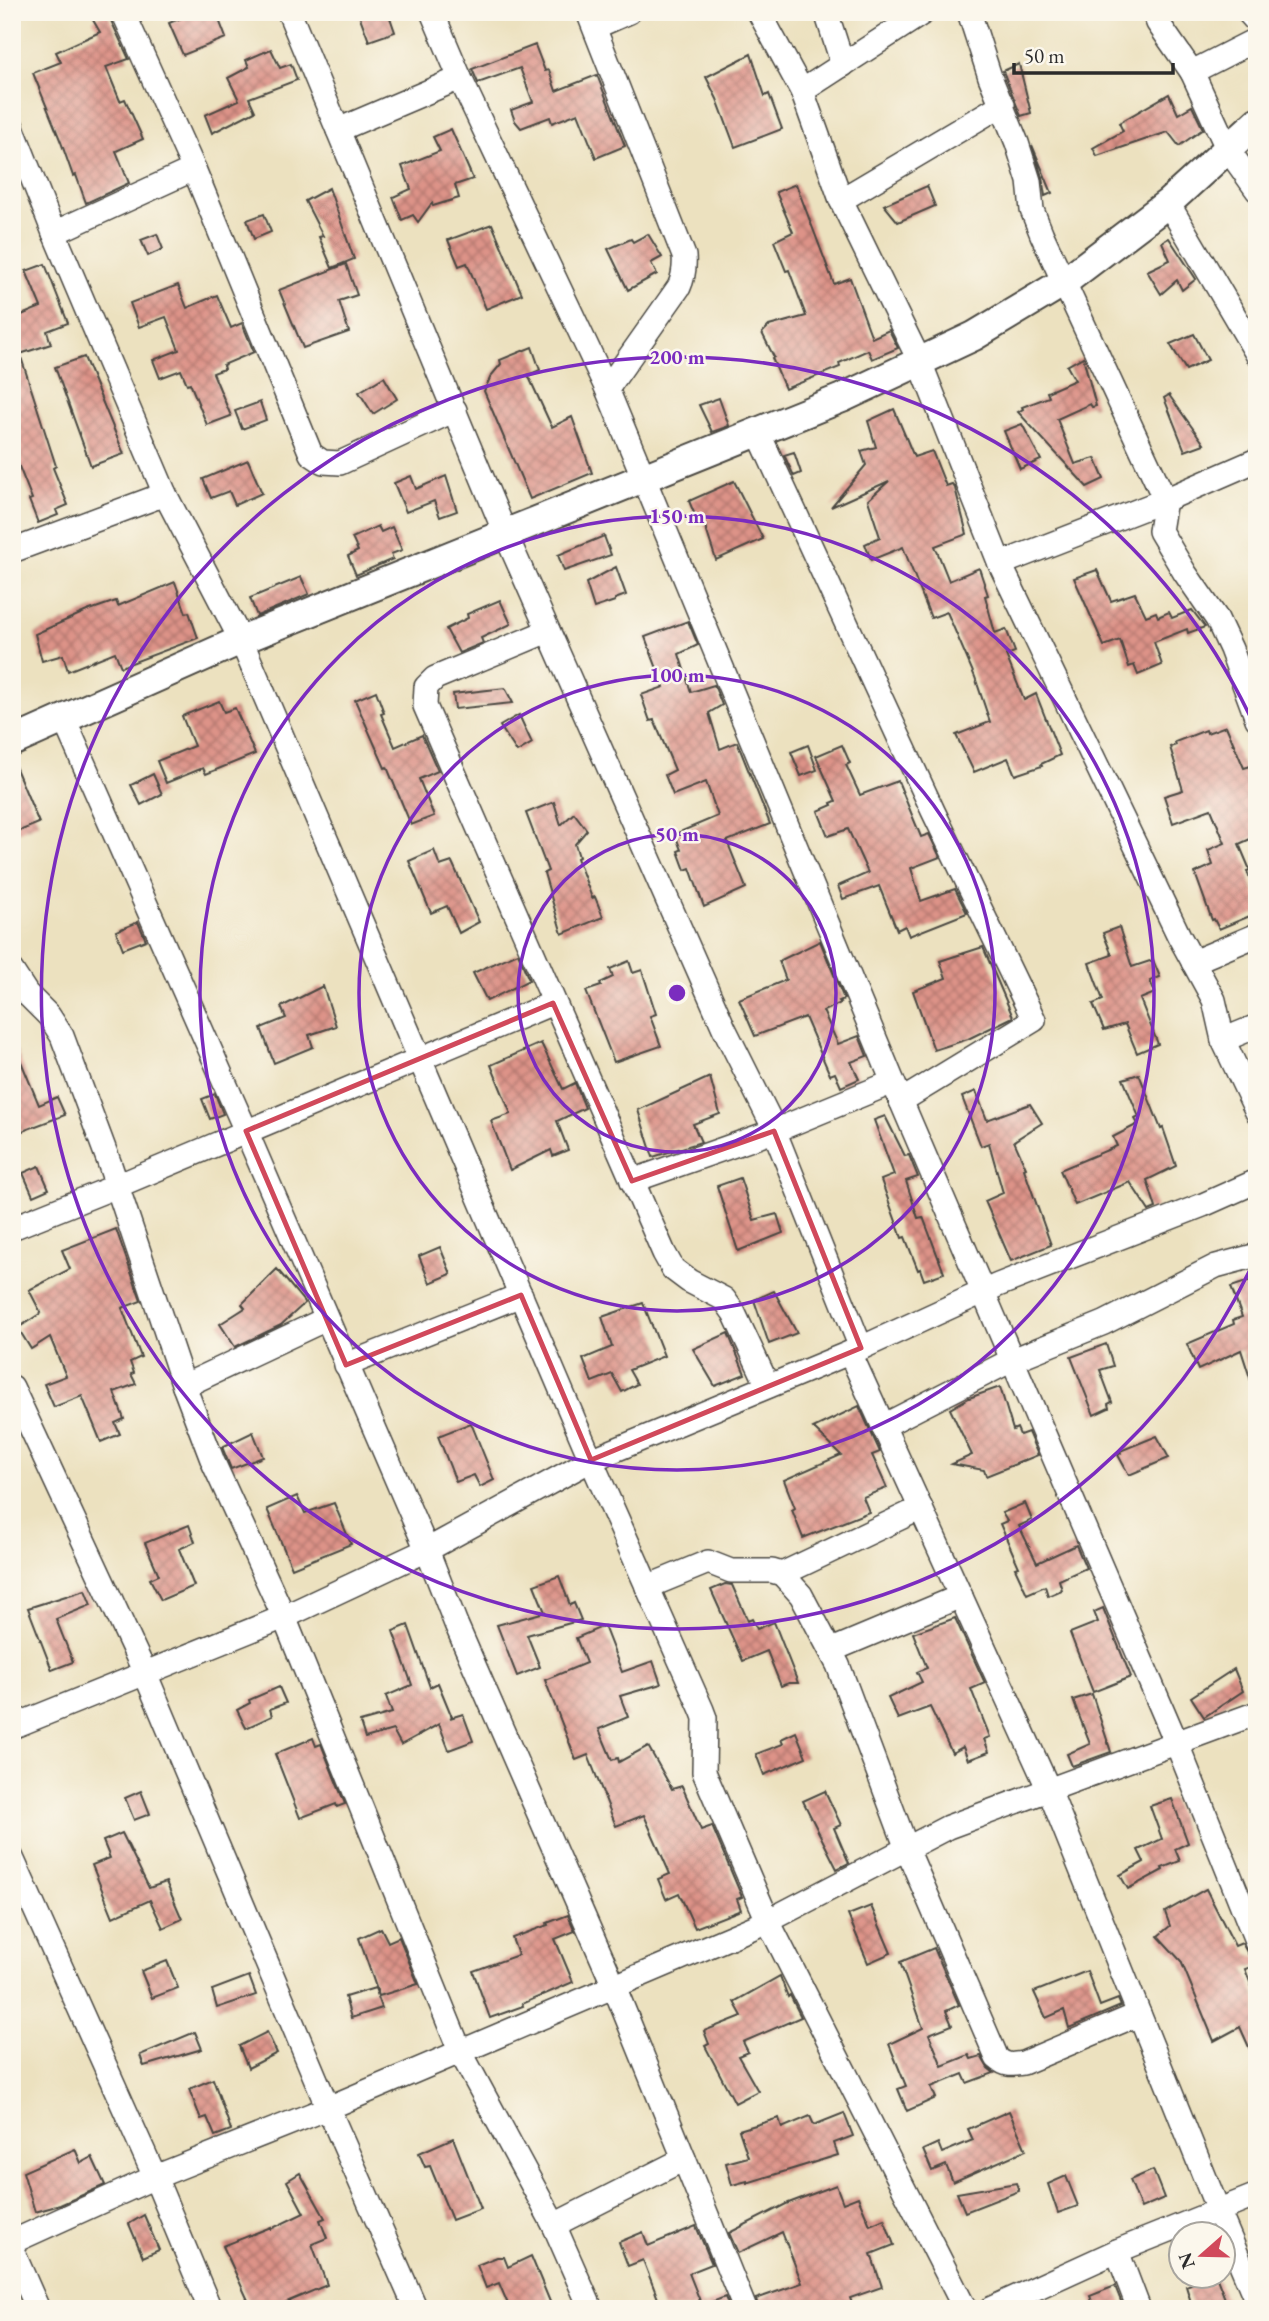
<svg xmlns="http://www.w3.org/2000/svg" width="1269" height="2321" font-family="'EB Garamond',serif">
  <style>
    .building { fill: url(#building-cross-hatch) }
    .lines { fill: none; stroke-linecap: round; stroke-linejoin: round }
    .minor-casing { stroke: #484641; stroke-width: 26 }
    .tertiary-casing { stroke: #484641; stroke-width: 32 }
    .minor { stroke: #fff; stroke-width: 23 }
    .tertiary { stroke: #fff; stroke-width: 28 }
    .marked { fill: none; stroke: #d1495b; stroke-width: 5; stroke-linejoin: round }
    .ring { fill: none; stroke: #7b2cbf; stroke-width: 3.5 }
    .centre { fill: #7b2cbf; stroke: #fbf7ec; stroke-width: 3.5 }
    .ring-label { font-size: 21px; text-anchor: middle; font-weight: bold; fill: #7b2cbf; stroke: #fbf7ec; stroke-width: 5; stroke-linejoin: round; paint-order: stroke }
  </style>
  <defs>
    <pattern id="building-cross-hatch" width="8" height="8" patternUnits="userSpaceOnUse" patternTransform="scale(1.75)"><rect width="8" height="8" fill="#dd9388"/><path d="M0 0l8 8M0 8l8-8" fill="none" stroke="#b3786f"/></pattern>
  </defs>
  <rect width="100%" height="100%" fill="#fbf7ec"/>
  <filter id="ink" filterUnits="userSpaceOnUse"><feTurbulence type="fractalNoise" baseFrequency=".0143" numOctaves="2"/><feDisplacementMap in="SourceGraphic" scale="14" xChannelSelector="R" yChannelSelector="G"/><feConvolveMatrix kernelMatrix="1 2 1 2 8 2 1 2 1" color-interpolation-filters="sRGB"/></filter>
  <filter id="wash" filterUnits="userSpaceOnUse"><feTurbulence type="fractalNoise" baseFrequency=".00686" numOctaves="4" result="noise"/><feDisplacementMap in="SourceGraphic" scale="28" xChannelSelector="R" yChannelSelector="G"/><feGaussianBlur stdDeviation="1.57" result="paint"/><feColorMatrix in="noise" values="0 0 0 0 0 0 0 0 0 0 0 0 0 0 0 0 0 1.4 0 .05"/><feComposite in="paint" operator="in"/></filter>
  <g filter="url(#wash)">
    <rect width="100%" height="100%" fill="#ece1bf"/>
    <g id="blocks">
      <g class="building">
        <path d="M107 12 129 59 106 67 120 101 125 99 143 139 116 151 129 183 86 203 76 175 73 176 61 142 33 73 61 62 56 52 100 32 93 20Z"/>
        <path d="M196 12H216L226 38 183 55 169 23Z"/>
        <path d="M358 12H388L395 32 369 41Z"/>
        <path d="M535 45 545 71 549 70 556 91 597 75 625 146 596 158 578 113 552 123 550 117 521 128 515 121 511 110 533 102 520 68 478 83 472 69Z"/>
        <path d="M271 49 280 68 291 64 297 80 249 98 255 111 212 133 205 115 239 100 228 78 249 67 246 60Z"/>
        <path d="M751 54 765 96 769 94 782 129 735 147 717 99 706 77Z"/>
        <path d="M1019 64 1031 113 1021 116 1003 71Z"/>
        <path d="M1169 94 1178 114 1192 106 1203 129 1179 146 1168 132 1097 156 1093 148 1123 131 1119 123Z"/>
        <path d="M451 129 473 179 455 185 459 198 433 206 432 203 418 222 413 215 402 220 393 197 411 189 402 166 440 151 433 137Z"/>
        <path d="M1032 145 1052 193 1045 196 1042 177Z"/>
        <path d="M796 184 834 284 850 278 872 338 889 330 898 348 872 359 868 350 839 363 840 367 785 389 772 358 774 357 762 333 769 326 806 316 789 270 786 271 774 241 793 232 776 192Z"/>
        <path d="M927 186 935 206 898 222 884 205Z"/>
        <path d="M329 188 354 259 332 268 319 237 323 236 305 201Z"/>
        <path d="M264 214 271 232 254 239 247 220Z"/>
        <path d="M492 224 522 294 486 309 467 263 459 266 448 240Z"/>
        <path d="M157 234 163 249 148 256 141 240Z"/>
        <path d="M648 234 662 257 651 263 657 274 628 290 608 249 631 239 633 242Z"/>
        <path d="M1169 238 1196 279 1182 290 1177 280 1161 294 1147 271 1170 260 1162 242Z"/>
        <path d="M45 264 68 323 47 331 51 344 20 354 56 466 53 468 68 505 56 510 58 515 38 523 29 500 32 499 12 449V319L41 307 26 271Z"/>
        <path d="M346 264 357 295 339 301 349 332 303 348 279 290Z"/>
        <path d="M178 285 187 308 217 295 231 328 242 323 254 352 223 365 224 369 213 373 231 416 207 425 190 383 187 384 181 370 160 378 153 360 179 350 166 317 139 327 130 303Z"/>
        <path d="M1194 334 1208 360 1186 370 1170 344Z"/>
        <path d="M532 347 540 370 528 375 550 423 552 427 572 417 592 473 530 499 484 391 491 376 501 364 500 360Z"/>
        <path d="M84 357 124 454 91 466 55 367Z"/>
        <path d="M1083 357 1096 406 1092 407 1090 404 1057 419 1075 464 1095 458 1104 479 1087 487 1018 412 1023 409 1022 407 1049 397 1047 392 1075 380 1067 366Z"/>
        <path d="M384 377 397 399 373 414 359 392Z"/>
        <path d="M1169 395 1204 444 1185 451 1164 398Z"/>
        <path d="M719 398 729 426 712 432 699 405Z"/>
        <path d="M260 402 266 420 242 429 235 411Z"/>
        <path d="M894 409 914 457 932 451 946 486 952 484 955 488 967 534 935 546 949 581 979 568 988 595 985 596 995 633 1006 629 1015 652 1006 655 1024 700 1036 694 1060 755 1041 764 1042 766 1015 775 1008 758 974 772 956 735 990 722 975 677 947 612 931 618 903 547 871 560 865 544 880 537 868 500 889 481 831 507 866 465 861 451 876 447 868 421Z"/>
        <path d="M1022 424 1041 460 1020 469 1004 431Z"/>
        <path d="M794 452 801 473 794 476 784 455Z"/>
        <path d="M248 460 262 493 235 505 229 491 211 498 203 479Z"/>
        <path d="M411 476 416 489 446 476 457 511 440 517 434 501 406 512 394 483Z"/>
        <path d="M734 481 763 539 716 560 704 523 699 525 689 501Z"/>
        <path d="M378 526 381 532 392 527 402 550 391 554 393 559 356 575 348 556 358 551 352 538Z"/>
        <path d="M604 536 611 555 564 571 558 555Z"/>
        <path d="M616 567 626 595 615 599V601L594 608 586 583Z"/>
        <path d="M1097 570 1111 601 1135 593 1146 616 1156 612 1158 617 1169 612 1172 618 1192 610 1205 627 1188 633 1187 629 1154 642 1162 665 1138 675 1134 665 1129 667 1120 640 1104 646 1074 578Z"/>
        <path d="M301 577 309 594 257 616 250 598Z"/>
        <path d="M175 582 186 613 189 612 198 638 121 667 115 652 68 671 63 655 42 661 35 634 87 611 116 601 118 606Z"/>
        <path d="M500 600 511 624 481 638 483 643 459 653 446 629 468 618 467 614Z"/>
        <path d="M688 621 698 645 679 654 691 692 714 685 722 705 709 713 720 749 737 742 770 824 727 841 746 888 704 907 690 868 685 870 678 851 681 850 675 834 718 816 706 782 673 795 665 775 675 770 654 720 650 721 641 695 664 687 645 637Z"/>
        <path d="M505 688 513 703 455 709 453 694Z"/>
        <path d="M376 691 384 713 381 714 395 747 422 735 438 771 419 779 434 816 411 825 387 767 385 768 355 700Z"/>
        <path d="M219 701 224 712 235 708 255 754 206 774 203 768 166 783 157 761 194 746 182 716Z"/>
        <path d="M519 715 532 743 517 752 500 726Z"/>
        <path d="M1226 726 1244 768 1257 764V836L1239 844 1250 870 1247 871 1257 900V913L1219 929 1214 919 1212 920 1195 873 1213 865 1208 850 1225 843 1211 809 1173 823 1164 796 1183 790 1170 747 1176 745 1175 742 1206 730 1207 733Z"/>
        <path d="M808 745 817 770 801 776 791 752Z"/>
        <path d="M842 745 850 763 846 765 860 795 898 781 921 837 929 834 940 857 911 868 921 901 955 889 967 913 909 936 905 926 897 930 879 886 843 899 838 886 868 873 848 829 828 836 818 811 832 805 831 803 836 801 816 756Z"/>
        <path d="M12 759 39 823 12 834Z"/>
        <path d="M153 774 162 794 141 805 131 785Z"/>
        <path d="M554 802 561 825 574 813 587 830 575 844 579 857 577 858 592 898 595 897 603 917 562 934 544 873 548 871 526 813Z"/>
        <path d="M434 850 440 866 452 862 479 922 459 933 447 906 431 913 409 861Z"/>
        <path d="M138 922 146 940 123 949 116 931Z"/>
        <path d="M1119 927 1132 967 1153 960 1160 977 1150 981 1155 993 1140 999 1158 1044 1137 1053 1125 1024 1104 1030 1093 1004 1103 1000 1089 963 1112 955 1103 933Z"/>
        <path d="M820 941 844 999 839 1001 841 1003 823 1011 838 1044 859 1036 867 1056 851 1062 859 1079 841 1087 835 1073 830 1075 805 1017 755 1036 739 999 786 980 779 961Z"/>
        <path d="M983 947 1013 1017 968 1039 934 1050 913 991 946 978 940 961Z"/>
        <path d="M518 953 529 980 487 1001 473 973Z"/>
        <path d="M629 961 633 973 642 970 656 1014 650 1016 661 1046 614 1062 586 991 601 986 600 983 613 977 610 969Z"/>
        <path d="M323 986 336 1026 309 1035 313 1047 274 1063 261 1028 286 1018 281 1007Z"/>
        <path d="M12 1040 39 1105 57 1097 65 1115 12 1135Z"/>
        <path d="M541 1043 563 1089 575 1083 585 1108 557 1121 568 1150 553 1156 551 1150 510 1170 491 1121 511 1114 491 1065Z"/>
        <path d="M1139 1074 1161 1129 1163 1128 1176 1166 1147 1180 1156 1208 1149 1211 1130 1182 1075 1205 1060 1170 1117 1146 1113 1137 1138 1124 1135 1119 1139 1117 1123 1079Z"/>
        <path d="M710 1077 720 1114 693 1124 701 1142 653 1157 638 1110Z"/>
        <path d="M976 1091 987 1120 1030 1104 1042 1123 1014 1141 1026 1168 1024 1169 1051 1245 1011 1261 985 1201 1003 1193 989 1143 981 1146 962 1097Z"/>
        <path d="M215 1094 223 1114 210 1119 202 1099Z"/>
        <path d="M885 1116 905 1156 909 1155 918 1177 906 1181 918 1218 923 1217 944 1273 924 1280 920 1269 918 1270 905 1237 902 1238 881 1180 894 1175 874 1120Z"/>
        <path d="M39 1166 49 1189 33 1196 23 1173Z"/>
        <path d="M740 1178 754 1220 777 1214 783 1233 738 1251 717 1186Z"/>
        <path d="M116 1229 141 1301 122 1308 141 1357 130 1362 134 1373 131 1374 136 1384 114 1392 124 1419 115 1423 120 1434 101 1442 82 1396 54 1407 44 1384 66 1376 50 1337 31 1349 18 1328 41 1313 29 1290 70 1269 62 1250Z"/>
        <path d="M440 1247 451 1274 430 1283 419 1256Z"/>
        <path d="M277 1269 305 1303 281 1325 235 1347 220 1324 245 1308 242 1304Z"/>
        <path d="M1252 1280 1257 1293V1386L1253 1387 1241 1350 1198 1370 1187 1344 1234 1324 1233 1320 1242 1317 1231 1287Z"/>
        <path d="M774 1291 797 1333 769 1344 754 1300Z"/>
        <path d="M643 1303 664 1356 629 1370 637 1384 622 1392 612 1374 592 1382 583 1359 612 1347 602 1317Z"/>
        <path d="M728 1333 745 1374 715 1386 693 1349Z"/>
        <path d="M1106 1344 1113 1366 1100 1370 1112 1402 1108 1404 1109 1408 1094 1415 1071 1357Z"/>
        <path d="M1000 1387 1013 1430 1017 1428 1020 1435 1028 1432 1038 1455 986 1476 984 1470 952 1464 972 1455 950 1409 969 1398Z"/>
        <path d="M859 1406 880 1452 872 1455 887 1488 863 1497 869 1512 803 1538 792 1510 795 1508 784 1480 841 1455 813 1428Z"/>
        <path d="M471 1423 494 1480 480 1487 474 1475 456 1482 438 1436Z"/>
        <path d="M253 1432 263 1457 231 1469 222 1447Z"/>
        <path d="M1157 1436 1169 1458 1129 1475 1118 1455 1121 1453 1120 1451Z"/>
        <path d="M297 1496 305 1513 334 1503 351 1544 292 1568 267 1509Z"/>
        <path d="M1025 1503 1032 1520 1019 1526 1037 1563 1076 1545 1086 1568 1059 1580 1062 1590 1048 1596 1045 1586 1027 1594 1015 1568 1019 1567 1000 1524 1007 1521 1002 1513Z"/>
        <path d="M189 1525 195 1542 179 1549 194 1586 161 1600 150 1579 159 1575 145 1543Z"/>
        <path d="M559 1576 570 1605 574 1603 581 1620 527 1635 540 1667 517 1676 497 1625 545 1612 534 1585Z"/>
        <path d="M725 1584 732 1585 748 1621 752 1619 757 1629 774 1622 798 1683H789L781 1686 767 1651 743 1661 711 1590Z"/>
        <path d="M85 1590 91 1605 56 1619 73 1662 52 1670 28 1608Z"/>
        <path d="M1103 1608 1131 1677 1093 1692 1070 1633 1098 1622 1094 1612Z"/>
        <path d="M955 1618 985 1683 971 1689 990 1737 984 1739 989 1752 968 1760 963 1747 952 1753 930 1707 898 1719 888 1698 922 1682 917 1672 927 1668 913 1633Z"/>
        <path d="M408 1625 430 1687 438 1683 452 1717 450 1718 463 1714 473 1741 449 1750 439 1724 401 1745 393 1730 365 1738 360 1722 392 1713 386 1696 412 1685 393 1631Z"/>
        <path d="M604 1626 622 1672 653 1661 661 1684 620 1696 628 1717 599 1729 612 1760 618 1758 619 1762 648 1746 672 1789 682 1786 701 1830 712 1826 742 1897 737 1899 741 1910 695 1928 679 1893 666 1899 658 1879 670 1874 644 1815 616 1826 588 1755 576 1760 545 1680 586 1663 576 1638Z"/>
        <path d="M1234 1669 1243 1691 1204 1717 1191 1697Z"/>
        <path d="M279 1687 286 1703 270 1709 272 1716 246 1728 237 1710 250 1703 249 1700Z"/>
        <path d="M1092 1694 1111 1752 1072 1766 1067 1754 1090 1744 1073 1700Z"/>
        <path d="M796 1732 806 1757 764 1775 756 1754 783 1744 781 1739Z"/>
        <path d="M313 1738 316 1746 321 1744 345 1804 337 1807 336 1804 300 1818 275 1754Z"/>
        <path d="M141 1791 150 1814 134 1820 125 1798Z"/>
        <path d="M825 1791 841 1825 834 1828 849 1863 837 1869 803 1801Z"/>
        <path d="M1172 1799 1188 1843 1175 1849 1180 1861 1162 1868 1163 1870 1128 1889 1120 1875 1144 1862 1138 1850 1162 1839 1150 1806Z"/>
        <path d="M122 1833 149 1888 166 1882 182 1919 163 1928 150 1900 113 1917 92 1865 110 1858 103 1841Z"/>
        <path d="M1206 1889 1235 1946 1242 1943 1248 1954 1257 1957V1965L1245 1969 1257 2000V2065L1240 2027 1214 2041 1181 1961 1158 1936 1170 1926 1165 1912Z"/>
        <path d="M871 1906 891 1953 868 1963 848 1915Z"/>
        <path d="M568 1915 575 1931 555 1939 573 1982 522 2004 523 2006 490 2018 473 1971 518 1955 512 1938 548 1925 547 1923Z"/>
        <path d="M381 1928 388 1942 399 1937 418 1984 379 1996 359 1938Z"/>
        <path d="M934 1948 959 2005 946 2011 952 2025 929 2034 942 2066 969 2055 971 2059 981 2056 988 2068 994 2073 967 2083 963 2074 931 2087 936 2098 907 2111 898 2089 906 2086 889 2044 923 2028 900 1962Z"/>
        <path d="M167 1961 178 1988 152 1998 141 1971Z"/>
        <path d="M1087 1971 1100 2006 1118 1999 1121 2006 1069 2028 1064 2010 1046 2018 1034 1992Z"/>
        <path d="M249 1976 256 1995 217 2008 212 1990Z"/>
        <path d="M780 1976 788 1997 790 1995 801 2017 743 2042 748 2052 738 2056 758 2091 735 2103 705 2046 709 2044 704 2031 742 2016 734 2002Z"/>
        <path d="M375 1988 382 2008 351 2018 345 1997Z"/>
        <path d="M195 2032 202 2049 144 2066 140 2055Z"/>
        <path d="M267 2032 277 2053 248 2068 239 2046Z"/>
        <path d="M213 2079 231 2130 215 2136 207 2117 201 2119 189 2089Z"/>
        <path d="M1009 2111 1026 2150 953 2182 946 2165 932 2171 923 2150 938 2143 942 2153 973 2140 968 2129Z"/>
        <path d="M844 2113 853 2136 834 2143 838 2155 747 2183V2181L732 2185 726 2163 748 2157 739 2130 779 2118 782 2128 810 2116 814 2125Z"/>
        <path d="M453 2138 481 2209 452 2220 430 2166 425 2167 419 2153Z"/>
        <path d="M75 2149 81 2163 92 2157 105 2185 60 2205 35 2212 23 2172Z"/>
        <path d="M1153 2170 1164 2198 1141 2208 1130 2180Z"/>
        <path d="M300 2173 325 2218 320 2220 327 2238 312 2244 327 2285 270 2309H252L223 2246 271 2227V2229L304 2213 287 2181Z"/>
        <path d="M1066 2176 1078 2206 1058 2213 1048 2184Z"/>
        <path d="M1016 2183 1019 2191 965 2212 957 2193Z"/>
        <path d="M836 2185 843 2203 858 2197 870 2225 884 2219 894 2245 871 2254 882 2287 850 2298 854 2309H759L756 2299 802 2283 782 2232 738 2253 729 2233 786 2204Z"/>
        <path d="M144 2215 159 2250 143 2257 129 2224Z"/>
        <path d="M696 2226 712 2264 689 2273 702 2306 725 2297 730 2309H662L643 2260 628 2266 619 2242 643 2232 648 2246Z"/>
        <path d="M531 2256 553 2309H510L499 2283 486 2288 477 2265 497 2257H504L508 2267Z"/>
        <path d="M1211 2276H1216L1229 2309H1193L1186 2286Z"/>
        <path d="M1115 2286 1124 2309H1095L1090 2296Z"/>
      </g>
    </g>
  </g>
  <g filter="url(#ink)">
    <use href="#blocks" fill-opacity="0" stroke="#484641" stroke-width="2"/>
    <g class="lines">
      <g class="minor-casing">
        <g id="minor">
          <path d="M123 12 194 169 311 454 323 462 340 463 455 410"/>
          <path d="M289 12 505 533 724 1028 770 1120 861 1348"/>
          <path d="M432 12 460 78 607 389 893 1082 1177 1744 1257 1943"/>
          <path d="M588 12 684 256C685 268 684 276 679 287L607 389"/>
          <path d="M759 12 802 91 841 200 920 362 1000 564 1179 936 1214 1000 1223 1040 1257 1112"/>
          <path d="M826 12 843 65"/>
          <path d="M969 12 990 77 1017 143 1029 181 1032 210 1042 235 1165 500 1160 531 1185 573 1217 619 1231 649 1257 719"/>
          <path d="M1154 12 1158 23 1192 72 1227 148 1257 190"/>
          <path d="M1248 12 1257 22"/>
          <path d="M595 27 629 12"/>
          <path d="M1192 72 1257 39"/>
          <path d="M802 91 924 12"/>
          <path d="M12 127 54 233 165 494 241 640 591 1460 702 1710 705 1718 704 1772 768 1921 965 2309"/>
          <path d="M338 130 460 78"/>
          <path d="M841 200 1003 104"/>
          <path d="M1168 203 1257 354"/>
          <path d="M54 233 194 169"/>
          <path d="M758 432 933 811 1034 1020 901 1101"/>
          <path d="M12 551 165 494"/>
          <path d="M1000 564 1165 500 1257 460"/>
          <path d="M548 631 435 678 426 687 425 706 664 1253 673 1269 689 1281 724 1299 734 1313 768 1386"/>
          <path d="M64 719 246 1131 427 1550 456 1624 614 1986 745 2309"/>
          <path d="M1193 962 1257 935"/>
          <path d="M12 971 27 994 49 1016 62 1036 109 1162 184 1386 213 1462 284 1617 460 2051 554 2225 591 2309"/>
          <path d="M1223 1040 1257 1026"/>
          <path d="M632 1181 774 1131 893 1082"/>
          <path d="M12 1228 117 1186 553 1003"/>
          <path d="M850 1353 1049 1790 1218 2210 1257 2302"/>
          <path d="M346 1365 521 1295"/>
          <path d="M184 1386 326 1319"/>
          <path d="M12 1387 145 1673 328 2108 416 2309"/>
          <path d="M883 1426 1010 1361 1104 1323 1216 1266 1257 1255"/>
          <path d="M782 1574 921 1508"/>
          <path d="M647 1587 708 1562 731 1571H772L782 1574 801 1595 838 1665 907 1849 997 2058C1006 2066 1011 2065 1023 2063L1139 2014"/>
          <path d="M832 1650 961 1596"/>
          <path d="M12 1727 284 1617 427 1550 591 1460 861 1348 998 1285 1203 1205 1257 1181"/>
          <path d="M12 1858 155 2177 210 2309"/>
          <path d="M554 2225 684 2159"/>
          <path d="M12 2242 155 2177 328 2108 768 1921 948 1827 1257 1713"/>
          <path d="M12 2250 38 2309"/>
          <path d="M1117 2251 1139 2309"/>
          <path d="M990 2309 1117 2251 1257 2195"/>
        </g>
      </g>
      <g class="tertiary-casing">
        <path id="tertiary" d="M12 742 241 640 842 398 974 336 1064 282 1168 203 1257 122"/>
      </g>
      <use href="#minor" class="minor"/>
      <use href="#tertiary" class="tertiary"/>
    </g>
  </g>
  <path class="marked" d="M553 1003 632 1181 774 1131 861 1348 591 1460 521 1295 346 1365 246 1131Z"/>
  <g class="ring">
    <circle cx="677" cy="993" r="159"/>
    <circle cx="677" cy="993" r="318"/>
    <circle cx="677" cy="993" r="477"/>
    <path d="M1256 1257A636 636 0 1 1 1256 729"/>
  </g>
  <circle cx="677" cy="993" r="10" class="centre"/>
  <g class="ring-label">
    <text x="677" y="364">200 m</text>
    <text x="677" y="523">150 m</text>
    <text x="677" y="682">100 m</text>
    <text x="677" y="841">50 m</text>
  </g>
  <rect width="1269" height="2321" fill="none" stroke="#fbf7ec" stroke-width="42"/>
  <g transform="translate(1202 2255) rotate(250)"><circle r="33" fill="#fbf7ec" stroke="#a8a59f" stroke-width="2"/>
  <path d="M0-5L12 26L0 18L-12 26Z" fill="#d1495b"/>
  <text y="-10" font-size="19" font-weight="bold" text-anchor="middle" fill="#2b2b2b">N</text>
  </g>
  <path d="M1014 63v10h159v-10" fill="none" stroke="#2b2b2b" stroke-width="3.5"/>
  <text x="1024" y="63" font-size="21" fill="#2b2b2b" stroke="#fbf7ec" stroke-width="5" paint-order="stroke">50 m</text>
</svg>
